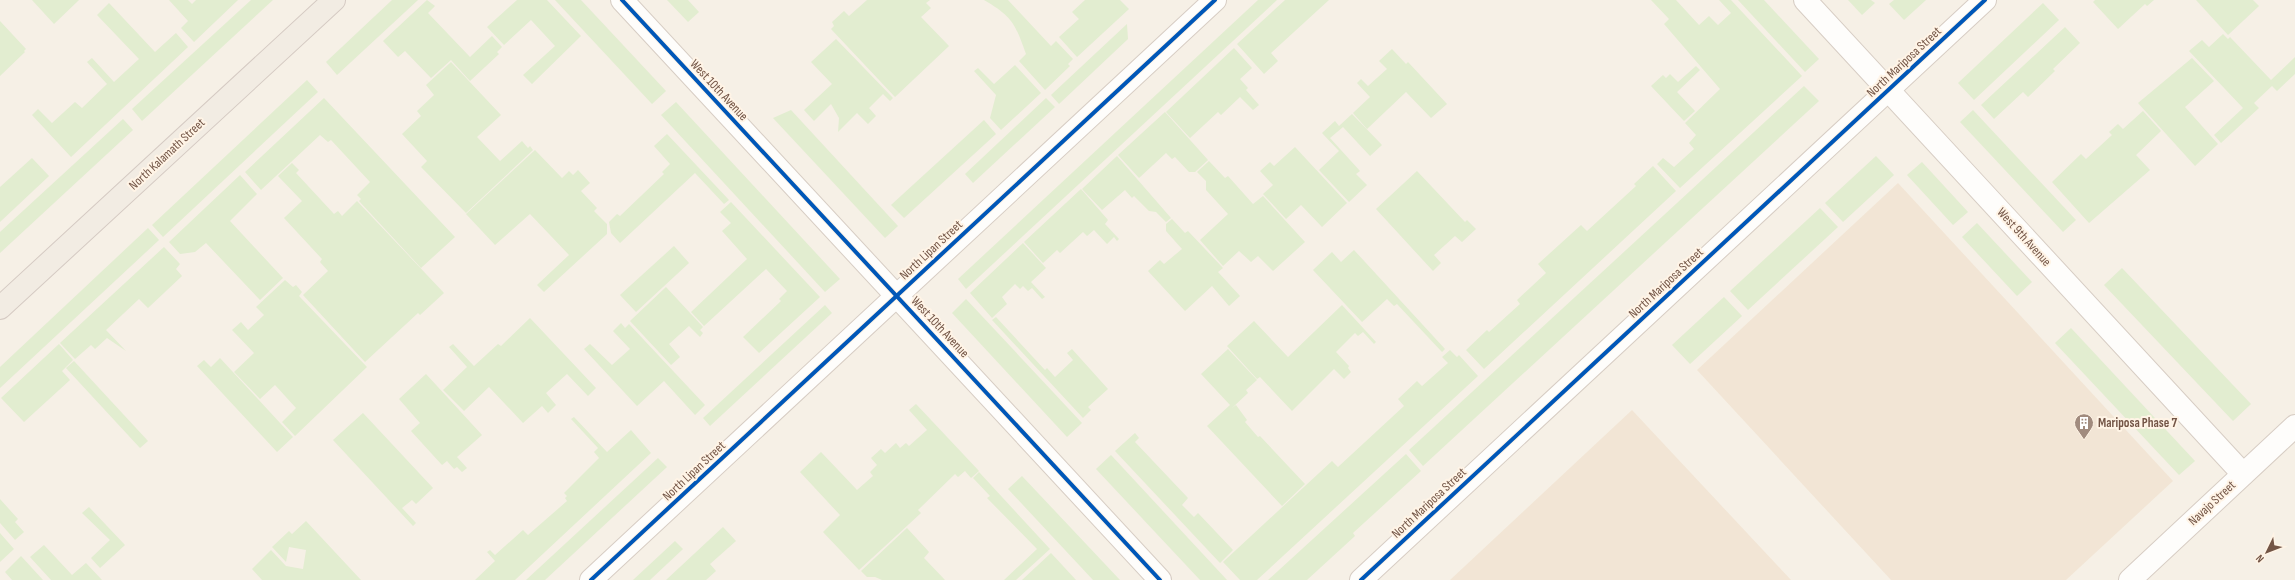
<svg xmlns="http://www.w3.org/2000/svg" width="2295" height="580" font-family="'Sofia Sans Condensed',sans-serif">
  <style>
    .residential { fill: #f2e5d5 }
    .green { fill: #e2edd0 }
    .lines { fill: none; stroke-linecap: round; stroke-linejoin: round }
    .minor-casing { stroke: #d7cdc4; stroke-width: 24 }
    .major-casing { stroke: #d5cac3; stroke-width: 24 }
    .minor { stroke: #fefdfb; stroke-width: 22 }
    .major { stroke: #f2ece3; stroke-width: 22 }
    .cycleway-casing { stroke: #fff4e6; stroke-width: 6 }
    .cycleway { stroke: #0057b8; stroke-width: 4 }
    .labels { text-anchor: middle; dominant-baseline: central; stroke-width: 4; stroke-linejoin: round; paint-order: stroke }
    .street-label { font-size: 13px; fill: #735546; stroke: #fff4e6 }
    .poi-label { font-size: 13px; font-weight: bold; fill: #735546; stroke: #fff4e6; text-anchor: start }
  </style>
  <rect width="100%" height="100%" fill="#f6f0e6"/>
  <g class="residential">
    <path d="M1898 183 2173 481 2066 580H1891L1697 370Z"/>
    <path d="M1632 410 1791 580H1450Z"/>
  </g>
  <g class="green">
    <path d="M32 0H79L54 24Z"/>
    <path d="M169 0H188L192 4 196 0H238L194 42 181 28 188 21Z"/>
    <path d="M251 0H273L142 121 132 109Z"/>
    <path d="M392 0H418L337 75 326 62Z"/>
    <path d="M427 0 435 6 428 13 470 57 492 36 502 47 497 52 499 54 470 81 451 60 431 78 405 51 398 57 383 41Z"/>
    <path d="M517 0H547L581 36 532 84 523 75 555 46 531 20 504 45 487 27Z"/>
    <path d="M555 0H581L666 91 652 104Z"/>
    <path d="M667 0H688L699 12 688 22Z"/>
    <path d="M867 0H930L926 3 931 8 921 17 949 46 895 97 831 29 834 26 832 22 844 11 849 16Z"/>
    <path d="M984 0H1008L1051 46 1056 41 1073 59 1068 64 1070 66 1045 90 1019 61 1026 54C1015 24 1013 17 984 0Z"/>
    <path d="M1085 0H1120L1129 9 1077 57 1059 37 1079 19 1072 12Z"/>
    <path d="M1258 0H1277L966 289 958 279Z"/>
    <path d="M1285 0H1329L1271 53 1278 61 1264 74 1237 44Z"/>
    <path d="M1651 0H1676L1699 25 1709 16 1718 25 1731 13 1719 0H1731L1802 76 1680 188 1657 164 1663 158 1674 167 1694 149 1689 143 1696 135 1685 123 1720 89 1664 24 1669 19Z"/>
    <path d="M1738 0H1764L1819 59 1805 72Z"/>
    <path d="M1848 0H1871L1875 3 1862 15Z"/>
    <path d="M1894 0H1926L1904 20 1889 4Z"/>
    <path d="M2095 0H2154L2147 6 2145 4 2118 29 2093 2Z"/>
    <path d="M2196 0H2253L2259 6 2228 35Z"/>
    <path d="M109 3 155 52 176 33 188 47 71 157 32 115 38 109 52 123 75 102 82 108 107 84 87 62 92 58 114 82 139 59 97 15Z"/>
    <path d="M2043 3 2059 20 1974 100 1958 83Z"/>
    <path d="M0 21 26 49 24 51 25 52 0 76Z"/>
    <path d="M1127 24 1128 39 1059 104 1051 95Z"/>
    <path d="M2065 27 2080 43 2053 69 2055 71 2028 97 2023 92 1994 119 1981 105Z"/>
    <path d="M2223 34 2228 39 2230 37 2271 80 2295 57V74L2277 91 2272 86 2254 103 2259 108 2221 143 2214 135 2243 108 2189 51 2202 40 2209 47Z"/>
    <path d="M836 39 893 98 890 101 883 94 869 108 876 116 868 124 857 113 838 132 839 118 831 104 814 121 804 110 832 84 811 62Z"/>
    <path d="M1234 48 1252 68 1240 79 1248 88 1246 90 1259 105 1253 110 1240 97 1221 115 1218 112 1190 138 1166 112Z"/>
    <path d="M1392 49 1406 64 1408 62 1447 104 1431 118 1406 92 1367 129 1353 113 1370 97 1357 83 1361 79 1368 86 1387 69 1379 61Z"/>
    <path d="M2192 58 2214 81 2185 107 2218 144 2195 166 2138 103Z"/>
    <path d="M451 62 501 115 477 137 500 161 522 141 528 148 530 146 533 150 466 213 421 167 427 161 402 134 421 116 417 111 434 95 426 85Z"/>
    <path d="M1015 65 1041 93 1001 130 990 118 996 95 974 71 978 68 994 84Z"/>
    <path d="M1696 66 1700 70 1677 92 1695 111 1684 121 1651 86 1663 75 1666 78 1670 74 1678 82Z"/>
    <path d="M307 80 318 92 163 237 152 225Z"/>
    <path d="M1804 86 1819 101 1423 466 1409 450Z"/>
    <path d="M324 98 455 237 421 268 359 201 361 199 357 195 370 182 331 140 328 142 320 135 261 190 245 172Z"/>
    <path d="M1046 98 1055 107 973 183 965 174Z"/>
    <path d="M676 102 840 279 825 292 661 115Z"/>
    <path d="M791 110 898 226 885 238 773 118Z"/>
    <path d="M1973 110 2076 220 2063 232 1960 122Z"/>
    <path d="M2143 111 2161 131 2136 155 2150 170 2089 223 2052 182 2081 154 2086 159 2112 135 2109 132 2118 124 2123 129Z"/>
    <path d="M1165 112 1208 160 1195 172H1189L1175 157 1172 159 1166 153 1139 178 1118 155Z"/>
    <path d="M1352 114 1382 145 1370 156 1343 127 1330 138 1360 171 1356 174 1367 185 1349 202 1319 170 1339 151 1322 133 1335 121 1339 126Z"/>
    <path d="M123 119 133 130 0 253V232Z"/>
    <path d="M984 120 996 134 904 218 891 205Z"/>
    <path d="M667 134 729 200 724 204 695 173 620 243 611 233 609 222 617 214 620 216 664 174 662 172 670 164 654 146Z"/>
    <path d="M1295 147 1347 203 1322 227 1301 205 1286 219 1263 194 1273 185 1260 171 1270 162 1274 166Z"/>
    <path d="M535 150 562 178 569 171 573 175 578 170 590 183 581 191 597 208 594 211 607 224V234L544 292 537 285 569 255 530 214 495 245 466 214Z"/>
    <path d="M1117 156 1171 218 1166 222 1156 212 1149 211 1134 196 1132 198 1125 190 1102 210 1082 189Z"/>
    <path d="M1876 156 1894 175 1843 222 1825 203Z"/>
    <path d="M32 158 49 176 0 222V187Z"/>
    <path d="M1209 161 1225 178 1228 176 1253 204 1263 196 1305 242 1273 271 1258 256 1251 262 1239 251 1223 266 1200 240 1228 214 1206 190V181L1197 172Z"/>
    <path d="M1922 162 1968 212 1953 225 1907 175Z"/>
    <path d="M292 163 299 170 296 173 334 214 338 211 342 216 357 201 444 293 420 315 418 313 365 362 303 295 328 271 320 262 322 259 284 218 302 201 278 176Z"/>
    <path d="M1653 166 1676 191 1484 369 1466 350 1487 330 1489 332 1520 304 1517 300 1546 273 1538 264 1581 225 1587 231 1636 186 1634 184Z"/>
    <path d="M1417 171 1465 222 1467 220 1476 229 1462 242 1455 236 1434 255 1441 263 1433 271 1376 209Z"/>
    <path d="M240 175 257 194 230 221 283 278 260 300 206 243 195 252 180 254 169 242Z"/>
    <path d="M1081 189 1108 220 1105 224 1119 239 1117 241 1114 237 1107 244 1094 230 1087 236 1083 232 1060 253 1057 250 1043 263 1024 242Z"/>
    <path d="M731 202 820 297 759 353 743 337 781 301 779 299 787 291 766 269 704 326 691 312 747 259 722 231 731 223 720 212Z"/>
    <path d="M1820 208 1838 227 1748 310 1730 291Z"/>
    <path d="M1172 219 1185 233 1188 231 1223 268 1218 272 1240 296 1229 306 1212 286 1185 311 1148 271 1160 260 1164 264 1182 249 1166 231V224Z"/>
    <path d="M1977 223 2032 282 2017 296 1962 237Z"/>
    <path d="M148 228 159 240 0 388V367Z"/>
    <path d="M1023 243 1046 268 1031 282 1045 297 1042 299 1032 288 1028 291 1023 286 1020 289 1015 284 1002 297 1007 304 992 318 970 293Z"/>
    <path d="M674 246 689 263 636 312 620 295Z"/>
    <path d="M164 247 180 264 176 269 182 276 148 308 139 299 106 330 126 351 107 338 95 349 91 345 75 359 60 343Z"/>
    <path d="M1354 250 1445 349 1442 352 1397 304 1394 306 1387 299 1362 322 1313 270 1332 252 1341 262Z"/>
    <path d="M2122 268 2251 404 2233 421 2104 285Z"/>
    <path d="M285 280 293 287 296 285 302 292 299 296 367 367 295 436 282 422 296 408 275 385 260 399 234 372 254 353 232 330 241 322 248 330 264 315 256 307Z"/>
    <path d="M666 287 703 327 700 330 703 333 700 337 689 326 669 344 680 357 671 365 630 321Z"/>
    <path d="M1724 297 1742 316 1690 364 1672 345Z"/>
    <path d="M966 299 1082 423 1067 437 952 313Z"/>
    <path d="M825 305 832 313 710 426 703 418Z"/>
    <path d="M1342 305 1376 342 1374 344 1363 332 1358 336 1355 333 1336 352 1349 366 1348 368 1351 372 1344 379 1334 369 1292 411 1260 377 1257 379 1227 346 1254 321 1288 357Z"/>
    <path d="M996 317 1045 370 1047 368 1055 377 1073 360 1067 353 1072 349 1108 389 1088 407 1091 410 1083 418 992 320Z"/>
    <path d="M530 318 596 388 588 396 567 374 546 393 556 405 548 413 542 406 523 423 489 387 464 411 443 390 467 367 449 347 453 344 474 366 498 344 501 346Z"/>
    <path d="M621 323 625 328 629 324 705 405 695 415 664 381 637 406 584 349 590 344 612 365 630 349 613 331Z"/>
    <path d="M2071 328 2195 461 2179 475 2055 343Z"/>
    <path d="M59 344 73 360 62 371 70 380 24 422 1 398Z"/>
    <path d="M1228 349 1257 380 1246 390 1248 393 1232 408 1236 405 1247 420 1245 422 1258 437 1260 436 1305 484 1282 506 1207 426 1230 405 1201 374Z"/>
    <path d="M1450 350 1457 357 1459 355 1478 376 1257 580H1240L1223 562 1332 461 1338 467 1404 406 1398 399 1417 381 1422 386 1448 363 1442 357Z"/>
    <path d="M220 358 293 437 277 452 197 366 204 360 211 367Z"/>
    <path d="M74 361 148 441 140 448 66 368Z"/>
    <path d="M426 374 482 435 457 457 467 468 462 472 457 467 454 469 447 461 442 465 411 431 420 423 399 399Z"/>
    <path d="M916 404 979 471 971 478 965 471 958 477 955 474 918 510 921 513 859 570 823 532 840 515 800 472 821 452 857 490 873 476 870 472 877 465 871 458 881 449 885 453 896 443 900 448 906 443 909 446 927 430 909 410Z"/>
    <path d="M363 413 433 488 416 504 412 500 402 508 416 523 413 526 333 440Z"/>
    <path d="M574 417 607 452 631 430 651 453 515 580H475L495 561 487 552 490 550 495 555 523 530 528 535 567 501 565 498 567 496 564 493 599 458 594 452 598 448 571 419Z"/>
    <path d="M1135 433 1139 438 1135 442 1188 498 1182 505 1194 517 1198 513 1233 550 1220 563 1115 451Z"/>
    <path d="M1406 454 1421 471 1353 533 1355 536 1307 580H1268Z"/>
    <path d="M1111 455 1227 580H1200L1096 469Z"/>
    <path d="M658 458 667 467 545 580H526Z"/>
    <path d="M979 472 1050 549 1016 580H1004L1037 549 987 498 990 496 973 478Z"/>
    <path d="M1022 476 1120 580H1093L1008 489Z"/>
    <path d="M0 499 18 519 15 522 24 532 15 540 0 523Z"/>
    <path d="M89 507 125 545 100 568 91 558 110 540 82 513Z"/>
    <path d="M306 521 361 580H262L252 569 271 550 286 566 303 569 306 550 289 547 286 562 272 547 289 531 292 534Z"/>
    <path d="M723 527 736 541 710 564 716 571 706 580H666Z"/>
    <path d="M907 528 929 552 924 558 945 580H882L875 577H867L861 571Z"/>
    <path d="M0 533 14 549 0 562Z"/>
    <path d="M675 541 683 549 650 580H633Z"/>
    <path d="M44 545 72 575 86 563 102 580H51L30 557Z"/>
    <path d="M1051 553 1076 580H1022Z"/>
    <path d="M21 556 43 580H12L5 572Z"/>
  </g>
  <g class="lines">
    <g class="minor-casing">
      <g id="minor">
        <path d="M622 0 1160 580"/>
        <path d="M1805 0 2243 474"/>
        <path d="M591 580 1215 0"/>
        <path d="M1361 580 1985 0"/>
        <path d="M2130 580 2295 426"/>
      </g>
    </g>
    <g class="major-casing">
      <path id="major" d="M0 308 334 0"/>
    </g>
    <use href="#minor" class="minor"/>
    <use href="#major" class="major"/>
    <g class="cycleway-casing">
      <g id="cycleway">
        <path d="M622 0 1160 580"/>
        <path d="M591 580 1215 0"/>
        <path d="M1361 580 1985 0"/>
      </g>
    </g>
    <use href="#cycleway" class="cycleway"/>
  </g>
  <defs>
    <g id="building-pin" transform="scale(1)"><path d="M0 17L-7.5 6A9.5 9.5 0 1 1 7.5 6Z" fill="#a18b7e" stroke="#fff4e6"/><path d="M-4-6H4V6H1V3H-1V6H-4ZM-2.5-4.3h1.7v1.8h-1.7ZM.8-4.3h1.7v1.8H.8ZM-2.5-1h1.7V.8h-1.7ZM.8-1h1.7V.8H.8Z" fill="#fff"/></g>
  </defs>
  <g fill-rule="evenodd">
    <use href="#building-pin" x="2084" y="423"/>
  </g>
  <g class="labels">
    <g class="street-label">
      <text transform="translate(1904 62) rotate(-43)">North Mariposa Street</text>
      <text transform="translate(719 90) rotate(47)">West 10th Avenue</text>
      <text transform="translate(167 154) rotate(-43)">North Kalamath Street</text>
      <text transform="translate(2024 237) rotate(48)">West 9th Avenue</text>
      <text transform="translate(931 250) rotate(-43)">North Lipan Street</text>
      <text transform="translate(1666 283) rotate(-43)">North Mariposa Street</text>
      <text transform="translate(940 327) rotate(47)">West 10th Avenue</text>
      <text transform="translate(694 471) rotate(-43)">North Lipan Street</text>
      <text transform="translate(1429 503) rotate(-43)">North Mariposa Street</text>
      <text transform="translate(2212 503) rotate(-43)">Navajo Street</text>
    </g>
    <g class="poi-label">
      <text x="2098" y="423">Mariposa Phase 7</text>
    </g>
  </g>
  <g transform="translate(2267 552) rotate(227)" stroke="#fff4e6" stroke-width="3" paint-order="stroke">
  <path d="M0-3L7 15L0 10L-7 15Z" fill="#735546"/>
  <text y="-6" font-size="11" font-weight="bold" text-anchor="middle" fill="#735546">N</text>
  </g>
</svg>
